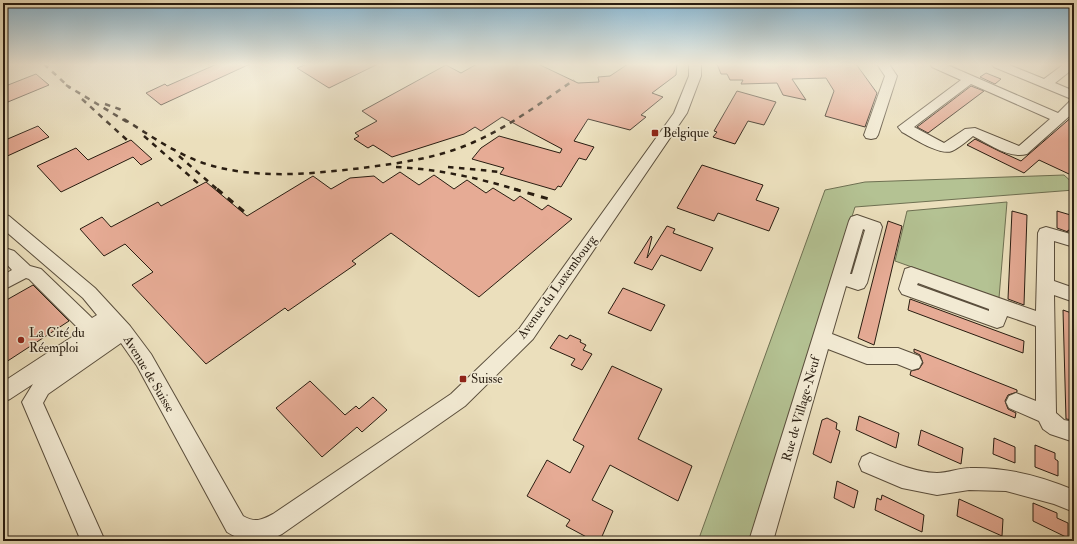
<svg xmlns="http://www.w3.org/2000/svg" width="1077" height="544" font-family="'IM FELL Double Pica',serif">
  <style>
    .green { fill: #b4c293; stroke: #6e7052 }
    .building { fill: #e6ab95; stroke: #291d11 }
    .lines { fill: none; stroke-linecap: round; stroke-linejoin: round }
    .minor-casing { stroke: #5a4e3c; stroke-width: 2 }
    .minor { fill: #f2ead3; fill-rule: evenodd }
    .rail-far1 { stroke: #291d11; stroke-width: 2.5; stroke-dasharray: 5.5 5.5; stroke-linecap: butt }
    .rail { stroke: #291d11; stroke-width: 3; stroke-dasharray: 7 7; stroke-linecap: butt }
    .poi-dot { fill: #8f2418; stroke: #f2ead3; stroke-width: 1.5 }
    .labels { text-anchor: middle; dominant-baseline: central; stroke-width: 3; stroke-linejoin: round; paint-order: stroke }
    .poi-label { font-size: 13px; fill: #291d11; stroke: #f2ead3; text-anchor: start }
    .street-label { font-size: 13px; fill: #291d11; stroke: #f2ead3 }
  </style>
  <rect width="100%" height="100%" fill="#ebdfbc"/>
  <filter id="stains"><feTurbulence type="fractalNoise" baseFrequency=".005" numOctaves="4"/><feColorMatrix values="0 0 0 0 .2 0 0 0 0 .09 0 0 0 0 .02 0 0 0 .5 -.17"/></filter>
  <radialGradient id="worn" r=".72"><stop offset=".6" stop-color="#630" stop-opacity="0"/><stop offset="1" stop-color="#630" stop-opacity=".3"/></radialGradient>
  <g class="green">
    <path d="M1064 175 1074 184V190L855 207 749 541H698L825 190 865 182Z"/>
    <path d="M1007 202 999 298 895 261 907 211Z"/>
  </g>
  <g class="building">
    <path d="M217 64H250L161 105 146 93 165 84 167 86Z"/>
    <path d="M307 64H378L329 88 297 68Z"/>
    <path d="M477 64H538L578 83 599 82 598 77 610 76 628 64H677L676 75 652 93 663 97 641 115 646 117 630 130 588 119 574 141 594 147 586 160 579 158 561 187 558 186 555 190 500 174 504 168 472 159 481 148 499 136 560 153 562 149 502 117 481 131 475 127 464 134 392 157 373 145 368 148 354 139 359 136 355 133 377 121 362 111 446 65 461 73Z"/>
    <path d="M717 64H856L877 93 865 127 825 116 834 91 826 78 792 79 806 100 783 95 777 83 741 84 743 80H730L727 74H721Z"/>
    <path d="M986 73 1001 79 995 84 980 77Z"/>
    <path d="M36 74 49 85 3 104V87Z"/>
    <path d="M971 86 984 91 928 133 917 127Z"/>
    <path d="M737 91 776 102 764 125 748 121 735 144 713 137 717 132 714 131Z"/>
    <path d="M1074 115V170L1069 174 1039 160 1024 173 967 145 975 139 999 151 1021 161Z"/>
    <path d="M38 126 49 137 3 158V141Z"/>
    <path d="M131 140 152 159 141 165 133 157 61 192 37 166 76 148 88 160Z"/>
    <path d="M702 165 763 185 756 200 779 208 769 231 718 213 714 221 677 208Z"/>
    <path d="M400 172 419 185 434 175 454 189 467 180 486 193 493 188 514 201 520 196 542 210 548 205 572 219 479 297 391 233 352 261 356 264 288 311 285 308 206 364 132 285 153 272 125 244 104 256 80 229 102 217 111 227 158 202 161 206 206 182 247 216 313 176 331 189 350 178 374 176 383 183Z"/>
    <path d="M1012 211 1027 215 1024 305 1008 299Z"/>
    <path d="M1057 211 1074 216V228L1070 227V231L1068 230V232L1057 228Z"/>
    <path d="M888 221 902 226 874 345 858 338Z"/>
    <path d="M667 226 675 229 673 233 713 248 701 271 661 255 652 270 634 263 651 236 652 237 647 258Z"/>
    <path d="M33 285 69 321 3 364V302Z"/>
    <path d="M623 288 665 305 651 331 608 313Z"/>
    <path d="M910 299 1024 341 1023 353 908 310Z"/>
    <path d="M1063 310 1074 314V420L1066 419Z"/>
    <path d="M559 335 567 339 570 335 581 340 580 342 586 345 583 350 592 354 582 370 571 365 575 359 550 348Z"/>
    <path d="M914 349 1017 390V392L1008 395 1005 401 1008 409 1016 413 1015 418 910 375 911 371 919 369 923 363 920 355 914 352Z"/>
    <path d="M612 366 662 389 638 439 692 466 678 501 610 465 592 500 613 511 600 541H594L566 526 570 520 527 496 547 460 570 473 584 446 573 440Z"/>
    <path d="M310 381 345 415 356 406 359 409 373 397 387 410 362 432 357 427 322 457 276 408Z"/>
    <path d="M859 416 899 433 896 448 856 430Z"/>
    <path d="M827 418 837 423 836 429 840 431 831 463 813 454 822 420Z"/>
    <path d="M921 430 963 448 961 464 918 445Z"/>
    <path d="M994 438 1015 447V463L993 454Z"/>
    <path d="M1035 445 1055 453V459L1058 461V476L1035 467Z"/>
    <path d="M837 481 858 491 854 508 834 498Z"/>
    <path d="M882 495 924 515 922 532 875 510 877 498 881 500Z"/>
    <path d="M959 499 1003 519 1002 536 957 516Z"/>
    <path d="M1033 503 1057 513V518L1068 523V538L1033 521Z"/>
  </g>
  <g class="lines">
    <g class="minor-casing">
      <g id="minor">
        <path d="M689 64H701V76L687 113 533 339 465 406 282 534C262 544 246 544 227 532L137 366 121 343 48 394 43 403 105 541H81L22 402 33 384 10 399 3 402V382L81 331 29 279 26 278 3 290V275L12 270 3 260V250L8 249 14 251 30 266 41 269 92 318 97 315 83 298 3 229V214L9 216 95 288 130 326 151 354 243 516C255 523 262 520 273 514L451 394 519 329 674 113 689 76Z"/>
        <path d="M877 64H889L897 76 878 135 876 138 871 139 866 138 864 135 885 76Z"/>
        <path d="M930 64H945L1058 113 1069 102 1074 101V112L1027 154C1009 159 989 144 973 136 967 141 959 148 952 151 940 156 913 138 902 132L898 127 961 80 932 67ZM971 84 1050 119 1019 146 975 128 965 129 944 143 914 127Z"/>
        <path d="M992 64H1007L1044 79 1064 64H1074V68L1055 83 1074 91V100L994 67Z"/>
        <path d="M857 215 880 223 882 227 867 283 864 288 858 290 846 286 832 334 868 348H898L919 356 922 362 919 368 912 370 897 364H867L828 349 773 541H749L849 221 851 217ZM863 229 865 230 852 274H850Z"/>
        <path d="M1046 227 1074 235V247L1054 241V281L1074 288V302L1054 295 1056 413 1064 420 1074 422V442L1050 434 1043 429 1039 421 1009 408 1006 402 1009 396 1016 393 1036 401V326L1007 316 1003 326 997 328 902 294 899 289 905 269 911 267 1036 311 1038 233 1040 229ZM918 283 989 309V311L917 285Z"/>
        <path d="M870 453C890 461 916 473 937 473 948 473 959 468 970 468 1006 467 1041 476 1074 490V512L1054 504 1006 491 969 490 937 495 902 488 862 471 859 464 862 457Z"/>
      </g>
    </g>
    <use href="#minor" class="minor"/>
    <g class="rail-far1">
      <path d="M44 64 70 88"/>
      <path d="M66 85 127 122"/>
      <path d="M82 99 127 140"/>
      <path d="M105 104 122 110"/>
      <path d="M124 119C149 135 175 153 203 163 254 180 310 174 362 168 400 163 439 158 474 142 510 126 542 102 574 80"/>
      <path d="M144 136 200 185"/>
      <path d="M179 156 218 190"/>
      <path d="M396 167C438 169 478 178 518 190"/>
      <path d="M448 167 501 172"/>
    </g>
    <g class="rail">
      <path d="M217 189 248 215"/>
      <path d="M514 189 549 199"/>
    </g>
  </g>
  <linearGradient id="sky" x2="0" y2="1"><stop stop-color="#88b7d3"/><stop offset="0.46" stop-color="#f6f1e1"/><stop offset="1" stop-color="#f6f1e1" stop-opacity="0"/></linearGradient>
  <rect width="1077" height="140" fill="url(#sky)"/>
  <g class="poi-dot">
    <rect x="651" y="129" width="8" height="8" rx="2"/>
    <circle cx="21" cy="340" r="4"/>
    <rect x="459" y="375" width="8" height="8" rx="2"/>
  </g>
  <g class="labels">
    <g class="poi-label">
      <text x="663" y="133">Belgique</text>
      <text x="29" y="333">La Cité du<tspan x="29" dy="15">Réemploi</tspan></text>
      <text x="471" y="379">Suisse</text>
    </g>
    <g class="street-label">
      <text transform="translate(557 287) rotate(-54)">Avenue du Luxembourg</text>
      <text transform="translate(149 374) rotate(59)">Avenue de Suisse</text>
      <text transform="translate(801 409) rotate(-74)">Rue de Village-Neuf</text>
    </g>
  </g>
  <rect width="1077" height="544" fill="none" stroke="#ebdfbc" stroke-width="16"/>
  <rect x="4" y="4" width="1069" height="536" fill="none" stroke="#291d11" stroke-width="2"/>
  <rect x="8" y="8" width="1061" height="528" fill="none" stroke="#291d11"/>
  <rect width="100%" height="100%" filter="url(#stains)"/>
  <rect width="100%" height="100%" fill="url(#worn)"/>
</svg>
